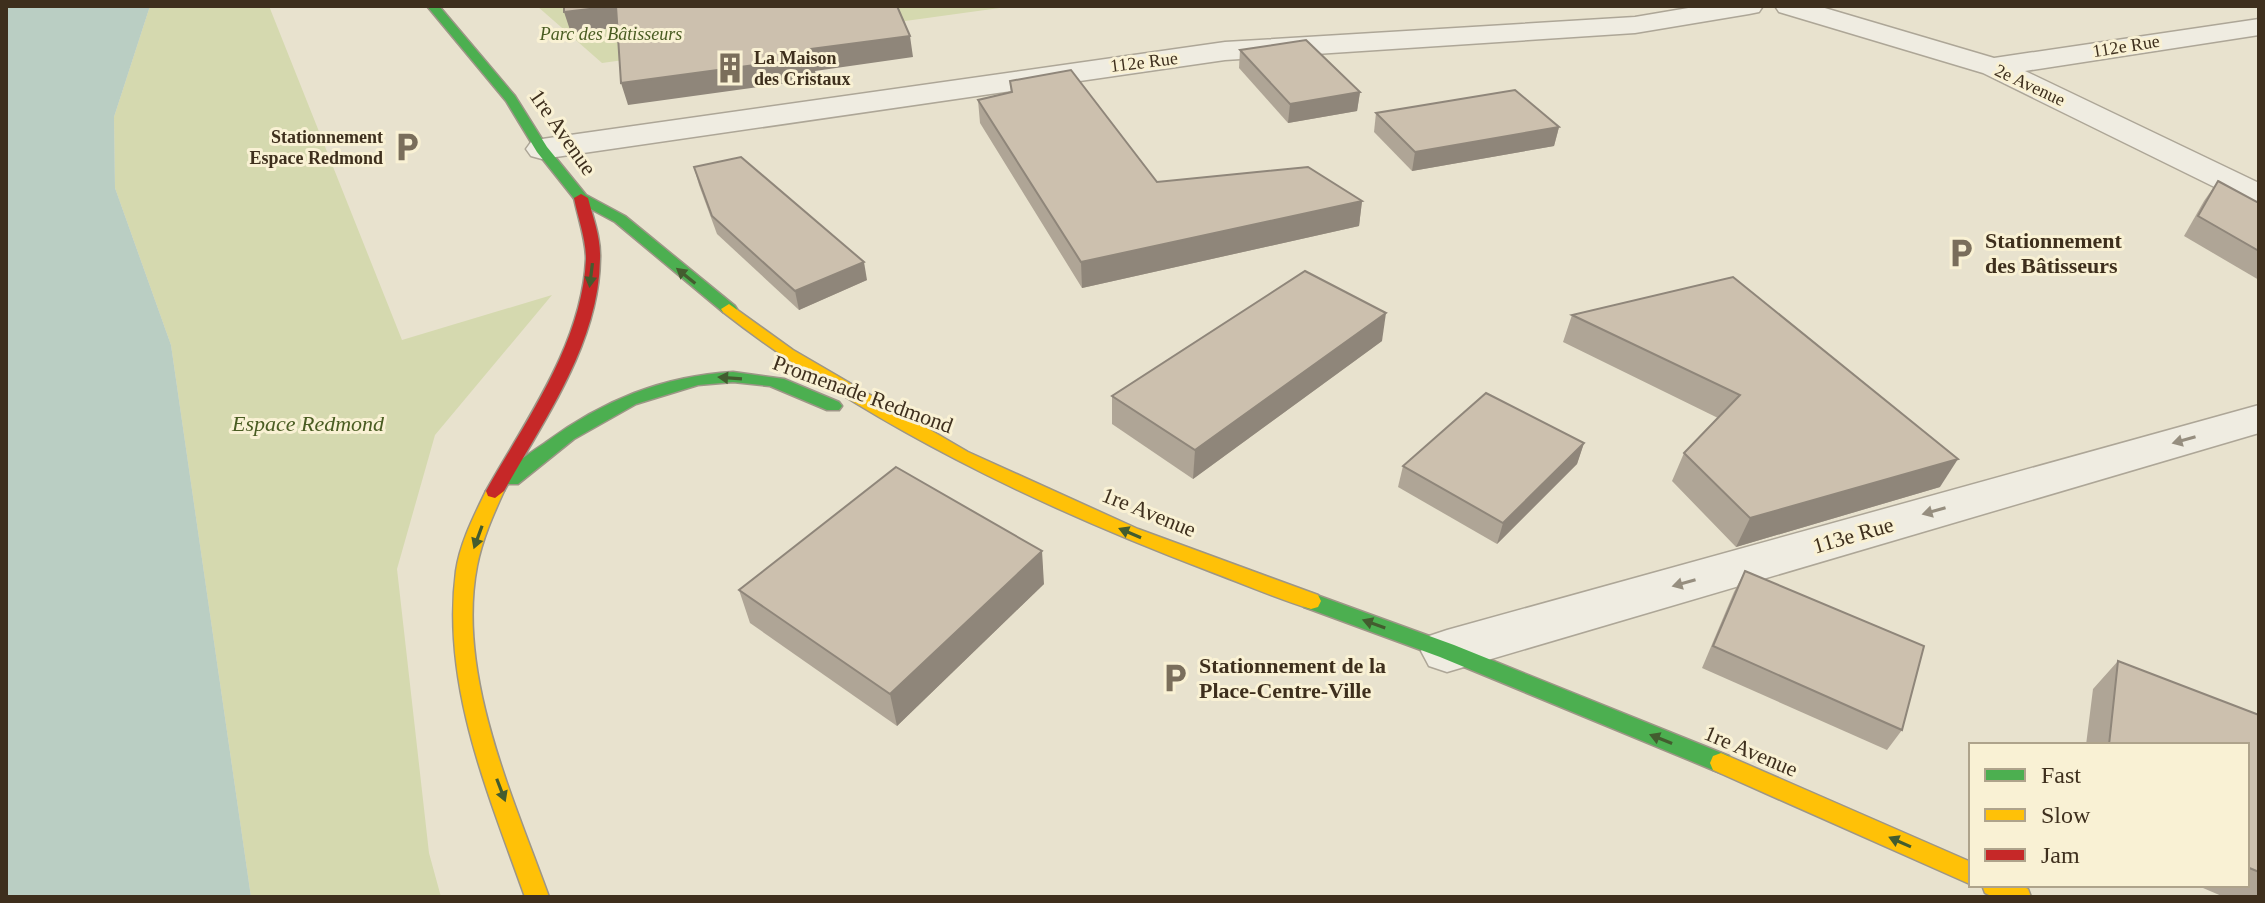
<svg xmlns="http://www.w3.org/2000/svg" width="2265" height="903" font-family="Georgia,serif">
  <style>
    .green { fill: #d5d9af }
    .water { fill: #bacec3 }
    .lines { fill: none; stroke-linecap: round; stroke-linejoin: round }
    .street-casing { stroke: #ada697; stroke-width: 3 }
    .fast-casing { stroke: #9d9687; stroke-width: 3 }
    .slow-casing { stroke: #9d9687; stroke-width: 3 }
    .jam-casing { stroke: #9d9687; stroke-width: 3 }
    .street { fill: #efece1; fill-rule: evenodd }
    .fast { fill: #4caf50; fill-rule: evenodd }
    .slow { fill: #ffc107; fill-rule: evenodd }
    .jam { fill: #c62828; fill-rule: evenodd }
    .wall { fill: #afa596 }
    .shaded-wall { fill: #8f867a }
    .building { fill: #ccc0ae; stroke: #8f867a; stroke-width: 2 }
    .oneway { fill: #435c2f }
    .oneway2 { fill: #968e7f }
    .labels { text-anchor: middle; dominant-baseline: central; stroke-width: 6; stroke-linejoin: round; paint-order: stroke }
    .far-park-label { font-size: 18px; font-style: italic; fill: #495c22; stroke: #f9f1d4 }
    .far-street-label { font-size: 18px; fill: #3e2f1d; stroke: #f9f1d4 }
    .far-poi-label { font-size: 18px; font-weight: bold; fill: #3e2f1d; stroke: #f9f1d4; text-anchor: start }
    .street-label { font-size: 22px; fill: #3e2f1d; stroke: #f9f1d4 }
    .poi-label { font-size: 22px; font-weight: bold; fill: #3e2f1d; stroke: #f9f1d4; text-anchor: start }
    .park-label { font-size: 22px; font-style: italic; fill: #495c22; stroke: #f9f1d4 }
  </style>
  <rect width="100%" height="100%" fill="#e8e2ce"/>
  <g class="green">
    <path d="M150 6H269L402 340 552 295 435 435 397 569 429 853 441 897H251L171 345 115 188 114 117Z"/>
    <path d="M537 6H1014L602 63Z"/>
  </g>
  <path class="water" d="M6 6H150L114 117 115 188 171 345 251 897H6Z"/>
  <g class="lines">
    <g class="street-casing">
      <g id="street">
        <path d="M1700 6H1763L1759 12 1749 14 1635 33 1225 60 542 159 531 156 526 149 531 142 542 139 1225 42 1635 17Z"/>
        <path d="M1775 6H1818L1994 58 2259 19V35L2025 71 2259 183V206L2247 203 1983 73 1779 12Z"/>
        <path d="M2259 405V433L1447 672 1429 666 1421 651 1429 636 1447 630Z"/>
      </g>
    </g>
    <g class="fast-casing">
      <g id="fast">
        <path d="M427 6H439L515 96 547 147 586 195 625 216 735 306 737 309 735 312H723L615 222 576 201 537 152 506 101Z"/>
        <path d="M733 372 784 379 839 402 842 406 839 410H827L770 386 733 382 698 385 636 404 574 439 518 484H504L502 479C511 465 530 453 545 443 602 401 662 376 733 372Z"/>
        <path d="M1311 593 1454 645 1729 756 1732 763 1729 770 1721 773 1713 770 1440 657 1304 607 1301 601 1304 595Z"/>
      </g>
    </g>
    <g class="slow-casing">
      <g id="slow">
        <path d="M729 304 793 350 968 452 1138 529 1318 595 1321 601 1318 607 1311 609C1276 598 1243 584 1209 571 1038 506 868 425 723 312L721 309Z"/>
        <path d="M495 484 504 491C493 515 482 540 477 566 456 674 513 797 549 897H525C488 793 441 684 456 571 460 543 474 516 486 491Z"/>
        <path d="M1721 753 1971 862 1972 885 1713 770 1710 763 1713 756Z"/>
        <path d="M1982 885H2020L2028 889 2031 897H1993L1985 893Z"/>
      </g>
    </g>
    <g class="jam-casing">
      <path id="jam" d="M581 194 588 198C593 218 601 238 600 259 599 343 544 420 504 491L495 498 488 496 486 491C526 420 582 344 586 259 586 239 578 218 574 198Z"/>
    </g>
    <use href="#street" class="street"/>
    <use href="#fast" class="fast"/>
    <use href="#slow" class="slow"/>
    <use href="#jam" class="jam"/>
  </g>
  <g class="wall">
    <path d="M1240 50 1360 92 1357 111 1288 123 1239 68Z"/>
    <path d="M1010 81 1157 182 1362 201 1359 226 1082 288 980 123 978 100 1011 93Z"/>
    <path d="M1376 113 1559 127 1554 146 1412 171 1374 132Z"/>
    <path d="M694 167 867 280 799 310 717 234 699 185Z"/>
    <path d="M2218 181 2259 203V280L2184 236 2204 201Z"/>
    <path d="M1572 315 1940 487 1736 547 1672 481 1684 453 1718 418 1563 342Z"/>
    <path d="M1382 341 1193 479 1112 424V396Z"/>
    <path d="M1584 443 1577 464 1497 544 1398 487 1403 466Z"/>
    <path d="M1745 571 1902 730 1887 750 1702 668 1734 592Z"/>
    <path d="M1044 584 897 726 750 623 739 590Z"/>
    <path d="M2118 661 2259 715V897H2224L2196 885H2247V745H2086L2093 689Z"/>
  </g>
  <g class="shaded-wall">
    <path d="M616 6 622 27 571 33 564 12Z"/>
    <path d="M910 36 913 57 815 71 817 79 628 105 621 83 810 49Z"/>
    <path d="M1360 92 1357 111 1288 123 1290 104Z"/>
    <path d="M1559 127 1554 146 1412 171 1415 152Z"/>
    <path d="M1362 201 1359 226 1082 288 1081 262Z"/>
    <path d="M864 262 867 280 799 310 795 291Z"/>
    <path d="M1386 313 1382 341 1193 479 1195 450Z"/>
    <path d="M1584 443 1577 464 1497 544 1503 523Z"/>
    <path d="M1958 459 1940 487 1736 547 1750 518Z"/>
    <path d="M1042 551 1044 584 897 726 890 694Z"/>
  </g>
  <g class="building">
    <path d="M564 6H615L564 12Z"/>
    <path d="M616 6H897L910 36 810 49 813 57 621 83Z"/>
    <path d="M1306 40 1360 92 1290 104 1240 50Z"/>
    <path d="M1071 70 1157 182 1308 167 1362 201 1081 262 978 100 1012 92 1010 81Z"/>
    <path d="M1515 90 1559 127 1415 152 1376 113Z"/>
    <path d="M741 157 864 262 795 291 712 216 694 167Z"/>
    <path d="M2218 181 2259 203V251L2198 216Z"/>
    <path d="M1305 271 1386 313 1195 450 1112 396Z"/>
    <path d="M1733 277 1958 459 1750 518 1684 453 1740 395 1572 315Z"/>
    <path d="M1486 393 1584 443 1503 523 1403 466Z"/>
    <path d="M896 467 1042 551 890 694 739 590Z"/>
    <path d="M1745 571 1924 646 1902 730 1713 646Z"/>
    <path d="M2118 661 2259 715V872L2247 867V745H2109Z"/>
  </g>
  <defs><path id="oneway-solid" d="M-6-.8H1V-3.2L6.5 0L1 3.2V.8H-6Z" transform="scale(2)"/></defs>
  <g class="oneway">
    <use href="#oneway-solid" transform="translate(591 275) rotate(97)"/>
    <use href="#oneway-solid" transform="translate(686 276) rotate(-141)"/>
    <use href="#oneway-solid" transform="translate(730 378) rotate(-176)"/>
    <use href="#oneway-solid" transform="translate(1130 533) rotate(-157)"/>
    <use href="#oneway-solid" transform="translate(478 537) rotate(110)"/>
    <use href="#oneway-solid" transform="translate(1374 624) rotate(-160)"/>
    <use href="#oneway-solid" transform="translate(1661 739) rotate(-158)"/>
    <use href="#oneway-solid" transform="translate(501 790) rotate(69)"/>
    <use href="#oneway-solid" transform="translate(1900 842) rotate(-156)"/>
  </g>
  <g class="oneway2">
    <use href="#oneway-solid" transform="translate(2184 440) rotate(164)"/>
    <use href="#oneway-solid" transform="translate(1934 511) rotate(164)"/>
    <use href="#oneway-solid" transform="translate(1684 583) rotate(164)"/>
  </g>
  <defs>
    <g id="building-bare" transform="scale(2.4)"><path d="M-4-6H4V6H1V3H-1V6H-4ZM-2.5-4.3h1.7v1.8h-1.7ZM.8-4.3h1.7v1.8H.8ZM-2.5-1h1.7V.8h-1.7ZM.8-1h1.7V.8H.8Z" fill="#7a6e5b" stroke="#f9f1d4" stroke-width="2.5" paint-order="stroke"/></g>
    <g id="parking-bare" transform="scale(2.4)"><path d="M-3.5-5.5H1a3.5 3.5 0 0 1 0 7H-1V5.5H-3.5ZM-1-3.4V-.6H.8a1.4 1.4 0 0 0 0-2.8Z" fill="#7a6e5b" stroke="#f9f1d4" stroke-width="2.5" paint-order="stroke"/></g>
  </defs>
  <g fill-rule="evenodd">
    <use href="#building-bare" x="730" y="68"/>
    <use href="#parking-bare" x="407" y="147"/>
    <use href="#parking-bare" x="1961" y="253"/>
    <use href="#parking-bare" x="1175" y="678"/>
  </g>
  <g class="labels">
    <g class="far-park-label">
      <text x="611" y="34">Parc des Bâtisseurs</text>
    </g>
    <g class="far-street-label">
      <text transform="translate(2126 46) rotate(-9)">112e Rue</text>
      <text transform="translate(1144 62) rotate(-7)">112e Rue</text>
      <text transform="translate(2030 85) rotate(25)">2e Avenue</text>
    </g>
    <g class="far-poi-label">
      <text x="754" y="58">La Maison<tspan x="754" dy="21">des Cristaux</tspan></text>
      <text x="383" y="137" text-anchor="end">Stationnement<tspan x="383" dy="21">Espace Redmond</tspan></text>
    </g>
    <g class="street-label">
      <text transform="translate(563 132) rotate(55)">1re Avenue</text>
      <text transform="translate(863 394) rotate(20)">Promenade Redmond</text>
      <text transform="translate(1149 512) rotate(22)">1re Avenue</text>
      <text transform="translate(1853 535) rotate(-16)">113e Rue</text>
      <text transform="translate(1751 751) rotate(23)">1re Avenue</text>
    </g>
    <g class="poi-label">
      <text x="1985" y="240">Stationnement<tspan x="1985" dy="25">des Bâtisseurs</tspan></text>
      <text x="1199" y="665">Stationnement de la<tspan x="1199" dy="25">Place-Centre-Ville</tspan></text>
    </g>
    <g class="park-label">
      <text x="308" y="423">Espace Redmond</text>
    </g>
  </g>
  <rect width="2265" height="903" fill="none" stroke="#3e2f1d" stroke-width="16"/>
  <rect x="1969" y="743" width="280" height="144" fill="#f9f1d4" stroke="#aea38b" stroke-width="2"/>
  <rect x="1985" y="769" width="40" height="12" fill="#4caf50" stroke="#aea38b" stroke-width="2"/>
  <text x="2041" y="783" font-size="24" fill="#3e2f1d">Fast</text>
  <rect x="1985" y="809" width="40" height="12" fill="#ffc107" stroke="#aea38b" stroke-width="2"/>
  <text x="2041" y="823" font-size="24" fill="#3e2f1d">Slow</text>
  <rect x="1985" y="849" width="40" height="12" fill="#c62828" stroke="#aea38b" stroke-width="2"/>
  <text x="2041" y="863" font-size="24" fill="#3e2f1d">Jam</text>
</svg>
